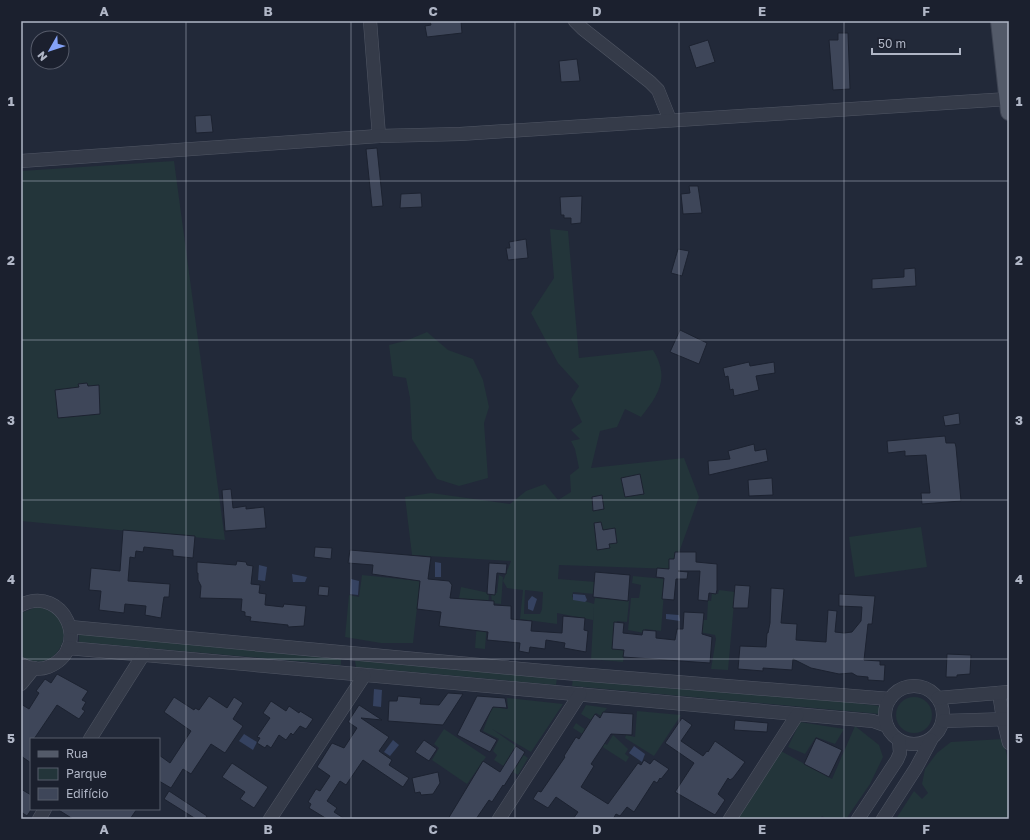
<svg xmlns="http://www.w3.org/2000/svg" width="1030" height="840" font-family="'Golos Text',sans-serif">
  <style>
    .green { fill: #23353a; fill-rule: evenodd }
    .water { fill: #354260 }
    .building { fill: #3e4659; stroke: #1c2230 }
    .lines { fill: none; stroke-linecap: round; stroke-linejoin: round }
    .minor-casing { stroke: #505664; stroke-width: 14 }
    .major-casing { stroke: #3e4453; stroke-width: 18 }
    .minor { stroke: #353b49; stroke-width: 13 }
    .major { stroke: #535a69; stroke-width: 16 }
    .grid { fill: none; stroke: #b0b6c6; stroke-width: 1; stroke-opacity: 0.55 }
    .neatline { fill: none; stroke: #b0b6c6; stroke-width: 1.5 }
    .grid-label { font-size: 13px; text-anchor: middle; font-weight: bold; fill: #b0b6c6 }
  </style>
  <rect width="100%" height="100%" fill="#222939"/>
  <g class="green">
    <path d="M174 161 225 540 21 521V171Z"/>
    <path d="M550 229 568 231 579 358 653 350C670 378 659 394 641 417L625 409 617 427 600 431 591 468 684 458 699 497 673 569 559 565 558 579 596 582 594 594 573 592 572 597 594 604 595 598 629 601 627 622 617 621 614 648 625 651 623 662 591 659 594 606 593 620 557 613V624L520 619 523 590 507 588 503 581 511 561 412 555 405 497 431 493 510 504 526 491 545 484 558 500 571 492 570 475 579 468 575 449 571 441 580 439 571 430 582 422 571 399 579 386 558 363 531 313 554 278ZM525 590 543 592 542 609 540 614H524Z"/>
    <path d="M427 332 448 350 473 359 483 380 489 407 484 423 488 478 459 486 437 479 412 439 410 398 406 378 393 376 389 345 408 340Z"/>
    <path d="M921 527 927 567 855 577 849 537Z"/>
    <path d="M362 575 420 581 413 643H381L345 637 349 595 359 597Z"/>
    <path d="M499 575 503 577 501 604 492 603 491 593H497Z"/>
    <path d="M633 576 665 579 661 631 645 629 644 633 628 630 631 598H639L641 585 632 583Z"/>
    <path d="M461 587 489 593 485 649 475 648 478 610 481 601 459 598Z"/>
    <path d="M719 590 735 592 728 670 711 669 716 639 715 635 699 632V620H707L708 600 711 601 712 593 718 594Z"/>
    <path d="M37 607C86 614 60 681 21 656V613Z"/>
    <path d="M79 634 341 659V665L79 642Z"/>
    <path d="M357 659 557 677 556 685 356 667 355 661Z"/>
    <path d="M573 678 846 702 880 706V714L572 686Z"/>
    <circle cx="914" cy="715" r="18"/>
    <path d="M507 698 563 704 531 752 492 729 516 746 515 749 528 758 518 775 494 760 497 755 493 751 499 739 483 731 490 713 479 705 508 709Z"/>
    <path d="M586 705 607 708 601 716 596 713 591 720 581 714Z"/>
    <path d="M637 711 681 715 654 756 625 738 626 735 635 737Z"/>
    <path d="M800 722 844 729 835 744 816 737 805 754 788 747Z"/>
    <path d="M576 723 607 745 613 735 628 749 625 754 629 757 626 762 573 728Z"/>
    <path d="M855 726 879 745 883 757 870 784 846 819H826L822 816 820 819H738L781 751 832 779Z"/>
    <path d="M444 729 486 757 467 784 432 760 439 748 434 744Z"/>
    <path d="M1003 739 1009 764V819H896L914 791 922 799 928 793 922 784 925 769 937 753 951 742Z"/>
  </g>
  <g class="water">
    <path d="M435 562 441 563V577H435Z"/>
    <path d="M259 565 267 567 265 581 258 580Z"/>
    <path d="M292 574 307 577 305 582H293Z"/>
    <path d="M351 579 359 581 358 595 350 594Z"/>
    <path d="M573 594 585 595 587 600 585 602 573 600Z"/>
    <path d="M532 596 537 599 533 611 528 609V601Z"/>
    <path d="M666 614 679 615 680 621 666 619Z"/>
    <path d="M374 689 382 690 381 707 373 706Z"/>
    <path d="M244 734 257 742 253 750 239 741Z"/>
    <path d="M393 740 399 745 390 756 384 752Z"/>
    <path d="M634 746 645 754 642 762 629 753Z"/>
  </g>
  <g class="building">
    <path d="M430 21H461L462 33 427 37 425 26 431 25Z"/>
    <path d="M838 33H848L850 89 833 90 829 40H838Z"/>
    <path d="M708 40 715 62 696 68 689 46Z"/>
    <path d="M577 59 580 81 561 82 559 61Z"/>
    <path d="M211 115 213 132 196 133 195 116Z"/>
    <path d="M377 148 383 206 372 207 366 149Z"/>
    <path d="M689 186H698L702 213 683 214 681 194 690 193Z"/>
    <path d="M421 193 422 207 400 208 401 194Z"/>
    <path d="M582 196 581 223 571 224V218H564V215H561L560 197Z"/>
    <path d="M526 239 528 258 508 260 506 248H510L509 242Z"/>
    <path d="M678 249 689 251 682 276 671 273Z"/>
    <path d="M915 268 916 286 872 289V279L904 277V269Z"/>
    <path d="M680 330 707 343 699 364 670 352Z"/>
    <path d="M749 362 750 366 774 362 775 373 756 376 759 390 734 396 733 389 730 390 728 376 725 377 723 368Z"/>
    <path d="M87 383 88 386 99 385 100 414 58 418 55 390 79 387 78 384Z"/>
    <path d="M959 413 960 424 945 426 943 416Z"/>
    <path d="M945 436 946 443H955L956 447 961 501 922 504 921 493H930L926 455 905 456V451L888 453 887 441Z"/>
    <path d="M754 444 755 451 766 449 768 461 709 475 708 461 730 459 728 451Z"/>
    <path d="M640 474 644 494 625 497 621 478Z"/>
    <path d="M772 478 773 495 749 496 748 480Z"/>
    <path d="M231 489 233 508 246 506V509L264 507 266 528 225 531 222 490Z"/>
    <path d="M602 495 604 509 593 511 592 497Z"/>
    <path d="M601 522 603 530 615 528 617 543 609 544 610 548 597 550 594 523Z"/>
    <path d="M123 530 195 536 193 558 173 556V550L144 547 143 552 136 551 135 558 130 557 128 581 170 584 169 597H164L163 603 161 618 145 615 146 606 125 604 124 613 99 610 101 591 89 590 91 568 120 571Z"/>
    <path d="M315 547 332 548 331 559 314 557Z"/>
    <path d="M350 550 431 557 428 579 449 581 452 585 450 598 494 601V605L511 606V619L532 621 531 631 562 633 563 616 585 618 584 630 588 631 586 652 564 648 565 643 546 640 545 649 530 647 529 653 519 651 520 643 487 640 488 632 439 626 441 612 417 609 420 581 372 574 373 565 348 563Z"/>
    <path d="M675 552H696V562L717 564V590L716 594 709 593 708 601 698 600 700 571H678L688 572 687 579H676L674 600 662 599 664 578 656 577 657 568 669 569V559H674Z"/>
    <path d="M237 561 246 562 247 565 253 566 251 584 260 585 259 593 266 594 265 605 283 607 284 604 306 606 304 626 288 627V625L250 621 251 617 245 616V612L241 611 242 599 200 598 201 586 198 580V573H197V562L236 565Z"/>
    <path d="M489 563 507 564 506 574 497 573 495 595 487 594Z"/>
    <path d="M595 572 630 575 628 601 593 597Z"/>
    <path d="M735 585 750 586 748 608H733Z"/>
    <path d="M319 586 329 587 328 596 318 595Z"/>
    <path d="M771 588 784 589 781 623 797 624 796 640 826 642 828 610 837 611 835 632 844 633 852 632 861 621 862 607 839 606V594L875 596 872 624H868L864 660 880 661V665H885L884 681 868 680V677L857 676 852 673 839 674 811 668 793 659 792 670 763 668V671L738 669 740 646 766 647 767 633H768L770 623Z"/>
    <path d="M684 612 704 613 702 634 712 637 710 663 623 657 624 650 612 649 614 622 624 623 623 633 642 635 643 630 656 631V638L675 640 677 629H683Z"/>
    <path d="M947 654 971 655 970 674 957 675V677H946Z"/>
    <path d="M57 674 88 691 82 700 86 702 82 709 85 711 79 719 57 705 34 739H31V763L21 756V704L29 709 39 693 36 691 45 679 51 683Z"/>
    <path d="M448 693 463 694 443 725 388 721 389 701H397L398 696 421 698 420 704 439 705Z"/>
    <path d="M209 696 227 708 234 697 243 703 233 719 243 726 225 753 211 744 191 774 183 769 171 788 159 781V755L170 763 191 731 164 712 174 697 194 710 195 708 199 710Z"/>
    <path d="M477 696 505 698 507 708 493 707 480 731 497 740 490 752 457 735Z"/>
    <path d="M271 701 286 711 289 706 299 713 300 711 313 719 306 729 300 726 293 735 291 733 286 740 279 735 271 748 267 745 265 748 257 743 260 738 257 737 270 718 263 713Z"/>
    <path d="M359 705 382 720 361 718 389 737 379 751 392 760 389 765 409 778 403 787 363 760 346 785 340 781 327 801 337 808 334 812 345 819H327L309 808 311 804 308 802 316 789 320 791 330 776 317 767 332 743 344 748 357 728 348 722Z"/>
    <path d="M603 712 633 714 632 735 611 734 591 764 594 766 581 787 608 804 638 763 641 765 644 760 650 764 654 759 669 769 661 779 660 778 657 783 654 781 634 812 627 807 620 816 616 814 613 819H573L578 812 556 797 548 808 533 799 538 791 541 792 565 757 564 756 576 737 579 739 595 714 600 718Z"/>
    <path d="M682 718 692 725 681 741 703 756 707 751 708 752 715 741 745 762 733 778 730 780 728 778 718 794 725 800 715 815 675 792 694 763 665 743Z"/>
    <path d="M735 720 768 723 767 732 734 730Z"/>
    <path d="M816 738 842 750 829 777 804 764Z"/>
    <path d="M424 740 437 749 429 761 415 752Z"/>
    <path d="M516 746 525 752 504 786 503 785 492 802 489 800 476 819H448L483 761 500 772Z"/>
    <path d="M232 763 268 787 254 808 240 799 245 792 222 777Z"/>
    <path d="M438 772 440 783 433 794 421 795 420 792 415 793 412 778Z"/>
    <path d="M21 789 31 795V810L27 816 21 812Z"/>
    <path d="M169 791 207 816 205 819H196L164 799Z"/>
    <path d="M57 809H137L130 819H73Z"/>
  </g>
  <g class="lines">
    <g class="minor-casing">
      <g id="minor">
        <path d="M370 21 379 136"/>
        <path d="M575 21 583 29 650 82 658 90 670 120"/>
        <path d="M21 161 379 136 460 134 1008 99"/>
        <path d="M21 605C64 584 93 649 48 667 40 670 29 669 21 664"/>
        <path d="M70 627 565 673 890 699"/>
        <path d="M68 648 873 721 887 726"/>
        <path d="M21 684 34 668"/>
        <circle cx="914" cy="715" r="29"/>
        <path d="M999 693 1003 719 1009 743"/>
        <path d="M938 698 1009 692"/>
        <path d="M943 721 1009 719"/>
        <path d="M90 739 143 655"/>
        <path d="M39 819 45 809"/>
        <path d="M270 819 364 676"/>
        <path d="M499 819 580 694"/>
        <path d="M730 819 797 715"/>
        <path d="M858 819 897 760 900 753 899 740"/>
        <path d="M883 819 916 768 931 740"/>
      </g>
    </g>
    <g class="major-casing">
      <path id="major" d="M999 21 1009 112"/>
    </g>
    <use href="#minor" class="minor"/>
    <use href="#major" class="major"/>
  </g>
  <path class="grid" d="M186 21V819M351 21V819M515 21V819M679 21V819M844 21V819M21 181H1009M21 340H1009M21 500H1009M21 659H1009"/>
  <rect width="1030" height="840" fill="none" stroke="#1b202e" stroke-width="44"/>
  <rect x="30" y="738" width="130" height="72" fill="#1b202e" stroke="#575c6b"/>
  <rect x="38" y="751" width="20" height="6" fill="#535a69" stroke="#575c6b"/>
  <text x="66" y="758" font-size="12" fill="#b0b6c6">Rua</text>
  <rect x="38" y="768" width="20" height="12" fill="#23353a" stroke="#575c6b"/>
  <text x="66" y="778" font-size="12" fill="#b0b6c6">Parque</text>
  <rect x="38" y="788" width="20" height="12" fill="#3e4659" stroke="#575c6b"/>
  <text x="66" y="798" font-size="12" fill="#b0b6c6">Edifício</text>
  <g transform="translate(50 50) rotate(231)"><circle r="19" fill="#1b202e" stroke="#575c6b"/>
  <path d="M0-3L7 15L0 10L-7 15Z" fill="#84a2f6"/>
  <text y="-6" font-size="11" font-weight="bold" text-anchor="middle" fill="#b0b6c6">N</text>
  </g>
  <path d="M872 48v6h88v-6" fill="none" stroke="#b0b6c6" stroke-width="2"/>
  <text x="878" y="48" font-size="12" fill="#b0b6c6" stroke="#1b202e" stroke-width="3" paint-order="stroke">50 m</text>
  <rect x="22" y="22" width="986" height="796" class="neatline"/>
  <g class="grid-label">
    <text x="104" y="16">A</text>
    <text x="268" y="16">B</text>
    <text x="433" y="16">C</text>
    <text x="597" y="16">D</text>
    <text x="762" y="16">E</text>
    <text x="926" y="16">F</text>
    <text x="11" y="106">1</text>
    <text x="1019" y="106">1</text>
    <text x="11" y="265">2</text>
    <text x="1019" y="265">2</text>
    <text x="11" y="425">3</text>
    <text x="1019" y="425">3</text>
    <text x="11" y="584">4</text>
    <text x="1019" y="584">4</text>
    <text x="11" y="743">5</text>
    <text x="1019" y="743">5</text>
    <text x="104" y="834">A</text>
    <text x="268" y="834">B</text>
    <text x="433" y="834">C</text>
    <text x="597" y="834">D</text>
    <text x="762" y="834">E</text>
    <text x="926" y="834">F</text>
  </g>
</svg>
